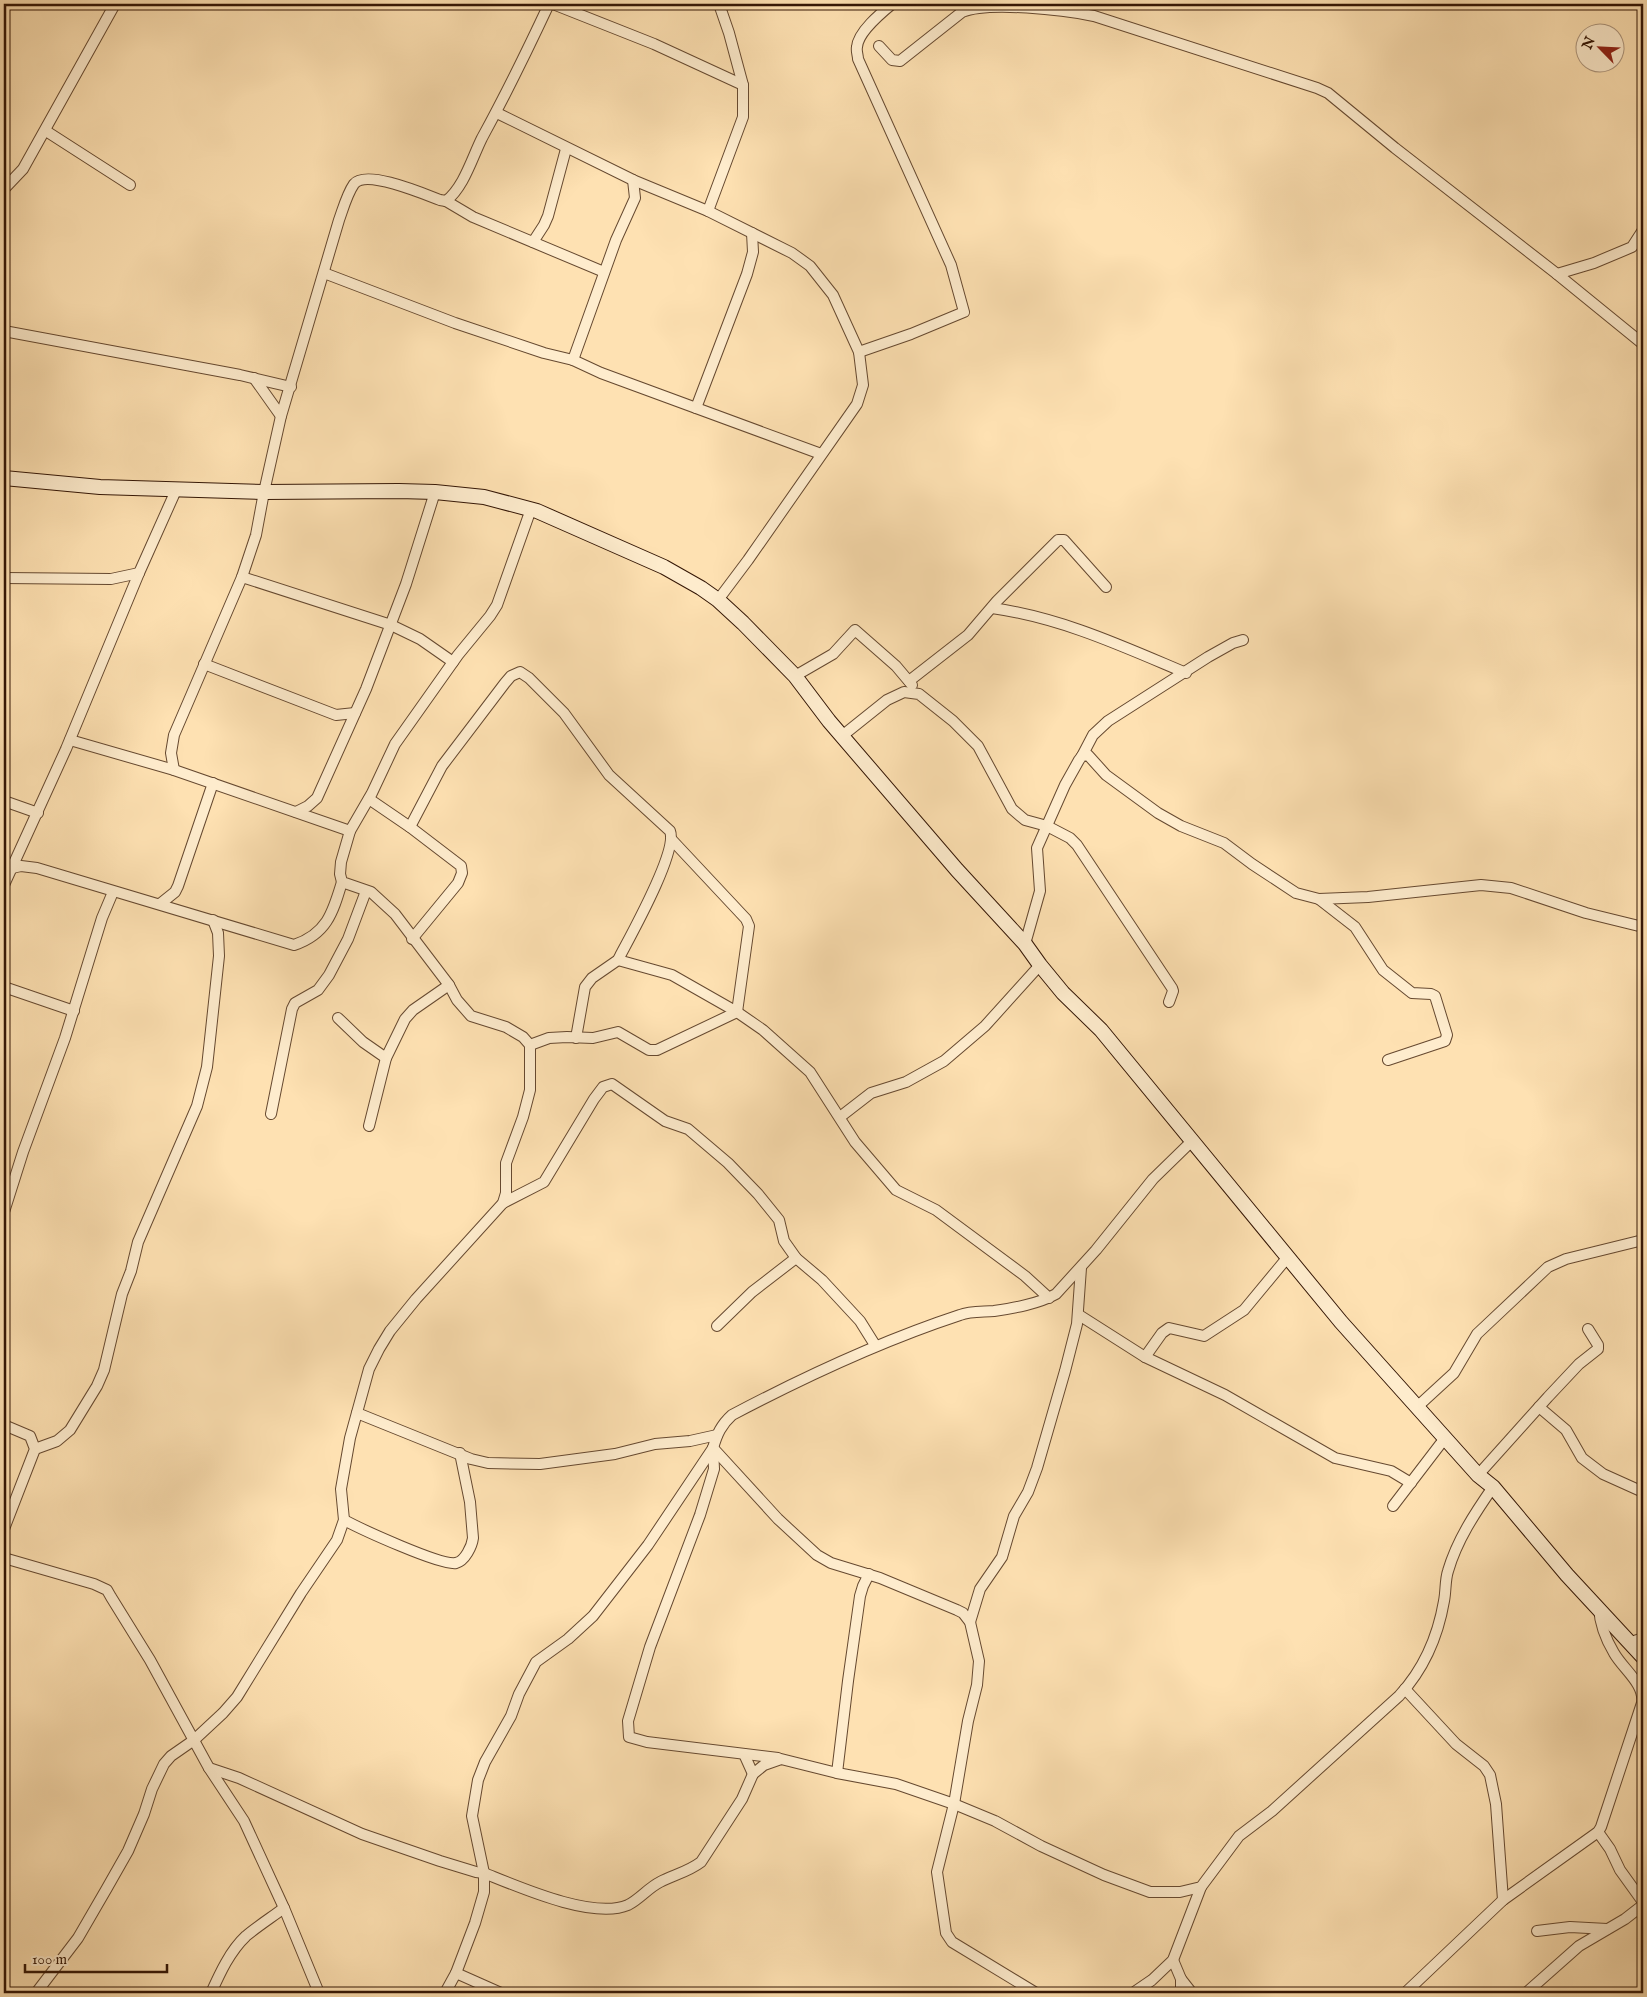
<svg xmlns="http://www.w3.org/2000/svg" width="1647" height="1997" font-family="'IM FELL English',serif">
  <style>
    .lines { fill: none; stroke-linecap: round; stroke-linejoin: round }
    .street-casing { stroke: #664930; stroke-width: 12 }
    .secondary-casing { stroke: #341605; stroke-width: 16 }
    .street { stroke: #feeccd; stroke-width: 10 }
    .secondary { stroke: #feeccd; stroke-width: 14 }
  </style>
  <rect width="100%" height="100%" fill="#fee1b2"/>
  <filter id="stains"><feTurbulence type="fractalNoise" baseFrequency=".004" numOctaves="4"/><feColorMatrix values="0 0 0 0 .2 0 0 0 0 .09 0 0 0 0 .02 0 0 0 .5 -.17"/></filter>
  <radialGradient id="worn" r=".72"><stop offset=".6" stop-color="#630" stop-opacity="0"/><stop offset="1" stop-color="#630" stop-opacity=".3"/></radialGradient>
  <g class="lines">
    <g class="street-casing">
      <g id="street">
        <path d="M553 4 654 44 743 85"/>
        <path d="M879 46 892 60 900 61 962 12C989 1 1064 10 1094 16L1317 88 1328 93 1395 148 1557 274 1643 344"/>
        <path d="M497 113 633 180 708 211 792 253 810 266 833 295 859 352 863 385 857 404 748 560 718 600"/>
        <path d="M46 131 130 185"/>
        <path d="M4 189 23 169 115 4"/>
        <path d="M446 201 473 217 604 272"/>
        <path d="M708 211 743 117V85L729 33 719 4"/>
        <path d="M533 242 544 225 548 216 566 149"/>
        <path d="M324 273 455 323 544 353 573 360 601 373 821 454"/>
        <path d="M1557 274 1594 263 1632 247 1643 230"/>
        <path d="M4 331 240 375 291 387"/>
        <path d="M859 352 911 334 964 312 951 265 858 59C858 55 856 51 857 47 858 32 881 13 892 4"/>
        <path d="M573 360 616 240 635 198 633 180"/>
        <path d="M254 378 281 416"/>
        <path d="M696 408 747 274 753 252 752 233"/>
        <path d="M242 577 391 625 420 639 453 662"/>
        <path d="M4 578 111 579 139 573"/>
        <path d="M992 608C1062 618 1122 646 1186 673"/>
        <path d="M204 664 336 715 355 713"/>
        <path d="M795 676 833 654 855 630 896 666 912 685"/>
        <path d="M909 681 968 635 997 601 1058 540H1064L1106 587"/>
        <path d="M842 736 887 700 904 692 919 694 953 721 978 746 1012 809 1025 820 1047 826 1070 838 1077 845 1172 988 1173 991 1169 1002"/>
        <path d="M70 740 174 770 350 831"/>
        <path d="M1082 756 1093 735 1108 721 1208 657 1233 643 1243 640"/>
        <path d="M174 770 171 753 174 735 242 577 256 535 264 492 281 416 339 220C343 209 347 194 354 184 366 169 424 194 440 200L446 201C464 187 472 158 482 138 506 94 528 49 549 4"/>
        <path d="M369 799 410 827 461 866 462 873 458 883 412 939"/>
        <path d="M4 801 38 813"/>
        <path d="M296 812 308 806 317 798 366 689 406 584 435 492"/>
        <path d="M410 827 442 766 505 683 511 676 520 672 529 678 564 713 609 775 670 831C678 851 631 935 620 956L618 960 592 978 585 987 576 1038"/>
        <path d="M12 868 21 866 37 868 294 945C327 934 333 912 342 882"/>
        <path d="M4 885 66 749 139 573 177 488"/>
        <path d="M1319 899 1355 927 1383 970 1412 993 1431 994 1435 996 1447 1035 1445 1041 1388 1060"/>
        <path d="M160 904 175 892 178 886 213 783"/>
        <path d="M1025 944 1040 891 1037 848 1065 785 1079 760 1082 756 1088 755 1106 775 1158 813 1181 826 1224 843 1252 864 1296 893 1319 899 1368 897 1481 885 1511 888 1586 913 1643 927"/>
        <path d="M618 960 672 975 737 1012 763 1030 810 1072 855 1142 896 1190 936 1210 1025 1276 1049 1298"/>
        <path d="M4 987 74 1011"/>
        <path d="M338 1018 363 1042 386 1058"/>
        <path d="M530 1045 549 1038 567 1037 593 1038 618 1032 649 1050H657L737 1012 749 926 746 919 672 840"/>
        <path d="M271 1114 292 1009 295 1003 318 990 329 975 348 939 366 891"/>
        <path d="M840 1117 871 1093 906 1082 944 1061 985 1026 1040 965"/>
        <path d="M369 1126 386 1058 405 1019 413 1010 449 985"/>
        <path d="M503 1203 544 1182 594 1099 603 1087 612 1084 665 1121 688 1129 728 1163 758 1194 779 1220 784 1241 796 1258 822 1280 860 1321 875 1345"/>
        <path d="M4 1212 23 1152 65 1038 102 918 113 892"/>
        <path d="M1079 1315 1145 1357 1225 1395 1335 1458 1391 1471 1411 1483"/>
        <path d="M717 1326 752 1292 796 1258"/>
        <path d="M1145 1357 1162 1333 1169 1328 1204 1336 1244 1310 1287 1258"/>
        <path d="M1417 1407 1454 1373 1477 1334 1548 1267 1566 1259 1643 1240"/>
        <path d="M1539 1407 1566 1430 1582 1458 1603 1474 1643 1492"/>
        <path d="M357 1413 471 1459 488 1463 540 1464 615 1454 655 1444 690 1441 717 1435"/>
        <path d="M4 1425 30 1436 35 1449 4 1529"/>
        <path d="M713 1448 778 1519 817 1555 831 1563 880 1578 957 1610 963 1613 970 1622 979 1661 977 1685 968 1721 954 1804 937 1872 946 1933 952 1942 1036 1993"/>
        <path d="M713 1448 714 1469 700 1515 650 1647 628 1721 629 1737 647 1742 778 1758"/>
        <path d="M35 1449 57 1441 70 1430 97 1386 104 1370 122 1294 131 1271 138 1242 197 1106 207 1067 219 956 218 933 213 920"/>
        <path d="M1478 1475 1548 1397 1579 1364 1598 1349V1345L1588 1329"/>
        <path d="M1393 1506 1445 1438"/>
        <path d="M344 1520C361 1529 441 1566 456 1563 465 1561 472 1546 473 1538L470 1502 460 1453"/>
        <path d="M4 1558 94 1584 107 1590 111 1597 150 1660 209 1768 244 1821 284 1908 319 1993"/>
        <path d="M970 1622 980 1589 1002 1557 1014 1516 1028 1492 1037 1468 1065 1371 1077 1324 1081 1268"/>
        <path d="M1629 1643 1643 1638"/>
        <path d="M1405 1689 1456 1744 1484 1766 1490 1775 1496 1804 1503 1900"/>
        <path d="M744 1754 753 1774"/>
        <path d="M209 1768 239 1778 362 1834 440 1861 476 1872 484 1873C519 1887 593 1920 628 1905 640 1899 648 1888 660 1882 673 1875 688 1872 701 1862L742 1799 753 1774 764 1765 781 1759 837 1773 896 1784 954 1804 995 1821 1041 1846 1104 1875 1150 1892H1180L1201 1887 1239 1836 1272 1811 1399 1696C1423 1670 1438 1636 1444 1601 1446 1591 1445 1580 1448 1571 1457 1540 1475 1513 1493 1487"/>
        <path d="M837 1773 848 1681 860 1596 863 1586 869 1574"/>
        <path d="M1537 1931 1570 1927 1607 1929"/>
        <path d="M1173 1960 1181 1979V1993"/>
        <path d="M456 1973 501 1993"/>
        <path d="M1181 1979 1192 1993"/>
        <path d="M36 1993 78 1938 107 1888 128 1851 144 1814 152 1789 164 1764 171 1756 194 1740 223 1713 237 1697 301 1593 337 1540 344 1520 341 1489 350 1438 369 1369 379 1349 390 1331 416 1299 503 1203 506 1193V1163L523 1117 530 1090V1045L523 1037 506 1027 471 1016 457 1000 449 985 395 914 371 892 342 882 340 874 341 862 350 831 372 793 395 744 458 655 490 616 497 605 531 509"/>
        <path d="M211 1993C220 1973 230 1951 246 1936 258 1926 272 1917 284 1908"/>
        <path d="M445 1993 456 1973 475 1923 484 1892V1873L472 1816 478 1780 485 1762 511 1716 519 1694 536 1662 568 1639 593 1616 648 1545 713 1448C717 1434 721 1425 732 1415 806 1376 881 1341 960 1315 970 1311 983 1312 994 1311 1014 1308 1038 1304 1056 1294L1096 1250 1153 1179 1192 1141"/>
        <path d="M1133 1993 1152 1980 1173 1960 1201 1887"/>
        <path d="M1405 1993 1503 1900 1598 1832 1601 1827 1642 1703C1645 1684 1623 1669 1614 1653 1605 1638 1600 1625 1599 1608"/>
        <path d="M1526 1993 1579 1946 1625 1919 1643 1905V1902L1620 1870 1610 1849 1598 1832"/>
      </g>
    </g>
    <g class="secondary-casing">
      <path id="secondary" d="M4 478 100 487 264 492 399 491 435 492 484 497 537 511 664 567 701 588 718 600 743 623 795 676 829 721 957 870 1025 944 1040 965 1063 993 1101 1030 1341 1322 1478 1475 1493 1487 1567 1575 1643 1657"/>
    </g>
    <use href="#street" class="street"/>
    <use href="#secondary" class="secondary"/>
  </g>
  <rect width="1647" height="1997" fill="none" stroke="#fee1b2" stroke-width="20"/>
  <rect x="5" y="5" width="1637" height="1987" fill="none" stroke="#341605" stroke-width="2.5"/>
  <rect x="10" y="10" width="1627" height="1977" fill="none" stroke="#341605"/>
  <g transform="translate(1600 48) rotate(294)"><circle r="24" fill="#feeccd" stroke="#ad967d"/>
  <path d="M0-4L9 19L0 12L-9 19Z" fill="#8f2418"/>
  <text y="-8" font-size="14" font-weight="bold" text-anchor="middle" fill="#341605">N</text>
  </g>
  <path d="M25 1964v8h142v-8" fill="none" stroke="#341605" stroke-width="2.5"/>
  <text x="32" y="1964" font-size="15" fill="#341605" stroke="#feeccd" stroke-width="4" paint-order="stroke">100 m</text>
  <rect width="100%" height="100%" filter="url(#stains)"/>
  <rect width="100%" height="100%" fill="url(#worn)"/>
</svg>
